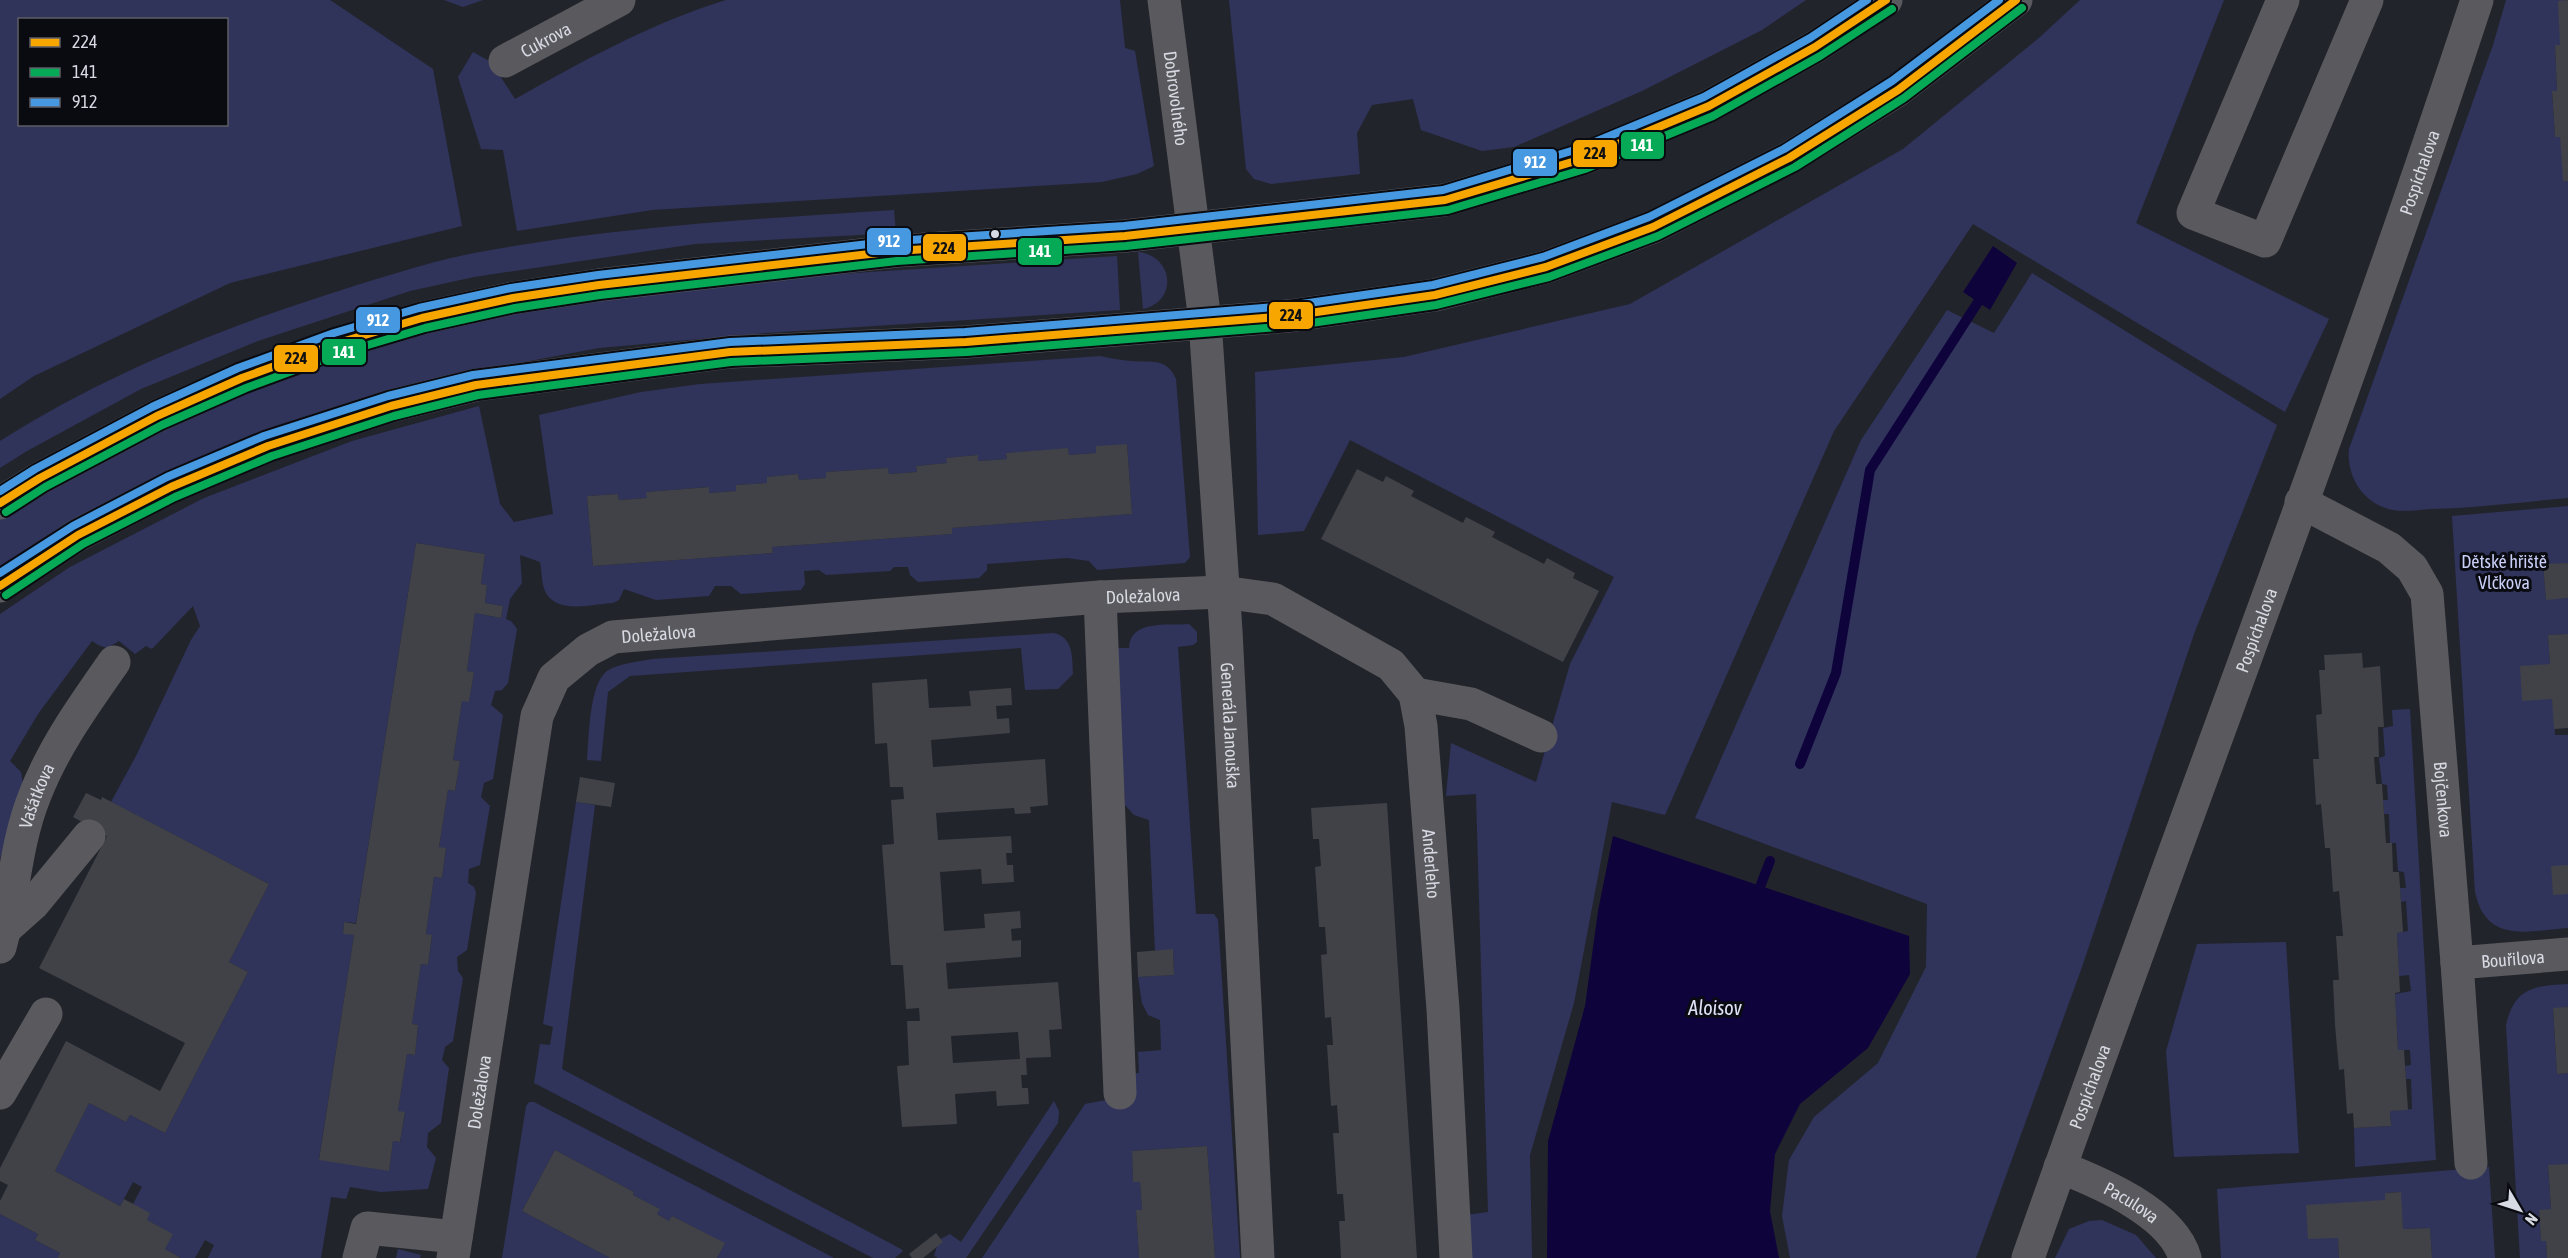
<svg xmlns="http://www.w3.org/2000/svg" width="2568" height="1258" font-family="'Asap Condensed',sans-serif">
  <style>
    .green { fill: #30345b; fill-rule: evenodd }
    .water { fill: #0f033c }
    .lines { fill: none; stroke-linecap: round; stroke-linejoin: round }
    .stream { stroke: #0f033c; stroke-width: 10 }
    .building { fill: #404248; fill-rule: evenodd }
    .minor { stroke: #5a5a5e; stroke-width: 33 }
    .bus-1-casing { stroke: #0a0b11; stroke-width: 12 }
    .bus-2-casing { stroke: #0a0b11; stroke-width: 12 }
    .bus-3-casing { stroke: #0a0b11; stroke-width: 12 }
    .bus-1 { stroke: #f7a600; stroke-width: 8 }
    .bus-2 { stroke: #06aa56; stroke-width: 8 }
    .bus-3 { stroke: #4699e1; stroke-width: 8 }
    .bus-dot { fill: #d7d9e3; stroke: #0a0b11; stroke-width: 2 }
    .labels { text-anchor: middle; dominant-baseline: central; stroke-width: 6; stroke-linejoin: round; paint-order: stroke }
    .street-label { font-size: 18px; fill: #d7d9e3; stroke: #0a0b11 }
    .park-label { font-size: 18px; fill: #c9cff6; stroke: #0a0b11 }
    .water-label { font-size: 20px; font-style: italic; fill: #dfe2f7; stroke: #0a0b11 }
    .line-badge { stroke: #0a0b11; stroke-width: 2 }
    .badge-label { font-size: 16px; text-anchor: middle; font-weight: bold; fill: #fff }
    .pale-badge-label { font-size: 16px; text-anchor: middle; font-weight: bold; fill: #111 }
  </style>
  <rect width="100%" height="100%" fill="#22242c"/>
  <g class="green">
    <path d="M0 0H330L433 69 462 226 230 283 34 376 0 399ZM20 20H226V124H20Z"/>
    <path d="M444 0H483L463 7Z"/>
    <path d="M726 0H1120L1125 48 1135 51 1154 166 1137 174 1102 182 652 210 517 231 503 150 481 149 458 77 473 52 491 62 515 99C583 61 651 23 726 0Z"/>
    <path d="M1229 0H1806L1762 30 1642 91 1514 147 1482 151 1421 130 1413 99 1372 105 1357 133 1360 174 1271 184 1254 179 1246 169Z"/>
    <path d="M2080 0H2224L2136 223 2329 319 2285 412 1973 224 1834 431 1665 815 1612 802 1574 1003 1530 1155 1532 1258H1469L1466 1215 1488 1212 1476 794 1446 796 1451 743 1536 782 1570 664 1614 577 1350 440 1304 531 1258 535 1255 372 1404 357 1630 304 1903 149 2040 37Z"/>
    <path d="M2506 0H2564L2560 45H2555L2557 91 2552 92 2555 137H2560L2568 181V498C2522 502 2476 508 2430 509 2418 510 2404 512 2393 510 2364 505 2346 477 2349 449L2493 45Z"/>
    <path d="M894 210 896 233 695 244 474 277 410 291 258 341 141 389 27 451 0 468V441C99 378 209 333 320 297 370 281 418 265 469 254 609 227 752 219 894 210Z"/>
    <path d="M1138 252C1174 256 1178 301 1143 309Z"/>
    <path d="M1117 256 1120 310 766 333 599 348 475 371 0 576V511L270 374 464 317 762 279Z"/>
    <path d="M2032 273 2277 425 2194 634 2082 967 1976 1258H1790L1782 1216 1789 1160 1814 1117 1878 1063 1926 967 1927 904 1695 818 1861 440 1947 310 1994 333Z"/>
    <path d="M1100 356C1110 358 1120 360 1130 361 1149 363 1166 356 1176 379L1190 557 1185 563 1097 570 1089 561 1067 558 987 564V570L979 578 918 582 910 575 908 567H894L890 571 826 575 819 570 804 571 805 584 801 590 741 594 731 586H715L709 596 656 600 624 589 619 600 613 603C592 604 556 615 545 591 541 582 542 571 540 562L520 555 522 583 510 599 506 619 512 622 517 629 508 683 502 690 495 691 491 705 503 715 493 779 484 783 481 797 490 806 480 865 469 869 468 883 474 887 476 893 467 950 457 957 458 971 463 978 453 1041 445 1047 442 1060 449 1068 441 1123 428 1133 427 1147 436 1158 428 1189 381 1192 350 1187 346 1199 331 1197 321 1258H208L214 1245 205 1240 195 1258H181L165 1249 172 1234 147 1220 133 1204 142 1187 133 1182 120 1206 55 1171 89 1103 126 1122 130 1115 165 1133 248 972 229 962 269 884 111 802 136 756 191 640 200 626 193 606 152 649 146 646 135 654 119 641 107 648 98 645 92 641 38 714 10 761 21 772 23 783 0 859V614L70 567 204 498 352 441 479 406 500 504 514 522 553 514 539 415 641 392 700 384ZM1127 444 1132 514 952 528V534L772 547 773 553 593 566 587 496 618 494 619 500 647 498V492L708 487 709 493 736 491V485L767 483 768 477 798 474 799 480 826 478V472L888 468 889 474 917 472 916 466 947 463V458L978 455V461L1007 459 1006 453 1068 449 1069 455 1096 453ZM416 543 485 554 481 584 487 585 485 603 503 606 501 618 475 613 467 671 474 672 469 701H462L453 760 460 761 455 791 448 790 439 847 446 849 442 878 434 877 426 934 432 936 428 965 421 964 412 1024 418 1025 415 1055 407 1054 398 1111 405 1113 400 1142 393 1141 389 1170 319 1159 354 935 343 933 344 922 356 923Z"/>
    <path d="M2568 506V563L2543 565 2546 599 2568 598V634L2548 635 2555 735H2568V928C2528 931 2486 944 2475 892L2452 516Z"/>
    <path d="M1189 624 1197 632V642L1193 645 1178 647 1196 914H1214L1218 920 1240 1258H1215L1207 1146 1132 1151 1133 1182H1140L1142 1210H1136L1139 1258H982L1085 1104 1106 1100 1108 1075 1139 1073 1138 1052 1161 1050 1160 1020 1148 1015 1142 1003 1138 977 1174 975 1173 950 1155 951 1149 820 1134 815 1125 805 1115 648H1129C1130 619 1168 626 1189 624Z"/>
    <path d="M1054 633C1074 638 1072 658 1073 674L1058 689 1025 690 1021 648 630 676 608 692 601 761 587 760C589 738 589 684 607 671 619 663 638 662 652 659Z"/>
    <path d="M2410 709 2436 1160 2355 1167 2354 1128 2391 1126 2390 1111 2412 1109 2411 1079H2406L2405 1066 2411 1065 2410 1050H2398L2395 994 2411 991 2409 975 2399 976 2397 933 2408 931 2406 901 2401 902 2400 888H2406L2404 872 2398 871 2396 843H2390L2389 814H2384L2383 800H2388L2387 785 2382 784 2379 758 2385 756 2383 728 2393 726 2392 710Z"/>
    <path d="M576 802 595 805 562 1069 901 1249 903 1251 895 1258H873L534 1083 540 1044 550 1045 553 1027 543 1024Z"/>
    <path d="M2286 942 2299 1153 2174 1157 2166 1051 2197 944Z"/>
    <path d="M2568 984V1007L2553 1009 2557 1074 2568 1073V1164L2548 1166 2551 1209 2539 1211 2541 1240 2546 1241 2547 1258H2520L2506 1025C2515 987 2534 986 2568 984Z"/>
    <path d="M1054 1101 1059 1111 1058 1123 966 1258H938L934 1256 939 1240 950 1234 961 1242Z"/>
    <path d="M529 1102H534L834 1258H717L724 1243 672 1216 669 1221 657 1214 659 1209 633 1195 634 1192 555 1150 522 1211 610 1258H502L526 1106Z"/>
    <path d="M2489 1167 2495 1258H2432L2430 1228 2403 1229 2400 1192 2385 1193V1200L2338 1238 2339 1258H2221L2217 1189Z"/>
    <path d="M0 1214 38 1234 35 1240 60 1253 59 1258H0Z"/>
    <path d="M2102 1220 2136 1235 2156 1258H2055L2069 1229 2089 1221Z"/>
    <path d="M398 1249 421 1255 420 1258H396Z"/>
  </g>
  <g class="water">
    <path d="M1993 246 2017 263 1990 310 1963 292Z"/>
    <path d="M1613 836 1909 936 1910 974 1868 1048 1800 1104 1775 1154 1770 1211 1779 1258H1547L1548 1141 1585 1006 1598 911Z"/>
  </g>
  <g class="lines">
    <g class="stream">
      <path d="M1800 764 1836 673 1870 470 1978 302"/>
      <path d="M1760 887 1770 861"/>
    </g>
  </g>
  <g class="building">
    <path d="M2568 0V181H2563L2560 137H2555L2552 91H2557L2555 45H2560L2558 1Z"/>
    <path d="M1127 444 1132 514 952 528V534L772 547 773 553 593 566 587 496 618 494 619 500 647 498 646 492 709 487V493L736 491V485L767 483V477L798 474 799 480 826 478V472L888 468 889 474 917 472 916 466 947 463 946 458 978 455V461L1007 459 1006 453 1068 448 1069 455 1096 453V446Z"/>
    <path d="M1357 469 1383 482 1386 476 1414 491 1411 496 1463 523 1466 517 1495 532 1492 537 1544 564 1547 558 1575 573 1573 578 1599 591 1563 662 1321 539Z"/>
    <path d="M416 543 485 554 481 584 487 585 485 603 503 606 501 618 475 613 467 671 474 672 469 702 462 701 453 760 460 761 455 791 448 790 439 847 446 848 442 878 434 877 426 934 432 935 428 965 421 964 412 1024 418 1025 415 1055 407 1054 398 1111 405 1112 400 1142 393 1141 389 1171 319 1160 354 935 343 934 344 922 356 924Z"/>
    <path d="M2568 563V598L2546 600 2543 564Z"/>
    <path d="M2568 634V728L2554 729 2552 699 2522 701 2520 666 2550 664 2548 635Z"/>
    <path d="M2362 653 2363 668 2380 666 2384 727H2378L2379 757H2374L2376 784H2382L2386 843H2392L2393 872H2399L2403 932 2397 933 2400 992 2395 993 2398 1050H2404L2408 1110 2390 1111 2391 1126 2354 1128 2353 1113 2347 1114 2344 1069 2339 1070 2335 1025 2333 980H2339L2336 936H2343L2339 891 2333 892 2330 848H2325L2321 804 2316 805 2313 759H2319L2316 715 2322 714 2319 670H2325L2324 655Z"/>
    <path d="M927 679 929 708 971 706 969 691 1011 688 1012 705 996 706 997 719 1009 718 1010 733 931 740 933 767 1045 759 1048 805 1030 807 1031 813 1015 814 1014 808 936 813 938 840 1011 836 1012 853H1006L1007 865H1013L1014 882 982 884 981 869 940 872 944 931 985 928 984 914 1020 911 1021 928 1011 929 1012 941 1021 940V957L946 963 948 989 1058 982 1062 1029 1049 1030 1051 1057 1026 1058 1027 1075H1021L1022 1088H1028L1029 1104 997 1106 996 1091 955 1094 957 1124 902 1127 897 1066 909 1065 907 1021H920L919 1008 906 1009 903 965H891L882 845 894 844 891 800 904 799 903 787H890L887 743 875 744 872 683ZM1018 1032 1020 1059 953 1063 951 1036Z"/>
    <path d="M580 777 615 783 611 807 576 802Z"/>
    <path d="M86 793 101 800 102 797 269 884 229 962 248 972 165 1133 130 1115 126 1122 89 1103 55 1171 120 1206 124 1199 150 1213 147 1220 173 1234 165 1249 181 1258H58L60 1253 35 1240 38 1234 0 1214V1201L8 1185 0 1181V1168L66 1041 160 1091 185 1043 39 968 107 836 73 817Z"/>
    <path d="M1387 803 1417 1258H1341L1339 1221H1345L1343 1194H1337L1333 1133H1339L1337 1105 1331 1106 1327 1045H1333L1331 1017 1325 1018 1321 955 1327 954 1325 927H1319L1315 867 1321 866 1319 839H1313L1311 808Z"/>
    <path d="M2568 865V894L2553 895 2551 866Z"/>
    <path d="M1173 949 1174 975 1138 977 1137 952Z"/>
    <path d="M2568 1007V1073L2557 1074 2553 1008Z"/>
    <path d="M1207 1146 1215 1258H1139L1136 1210H1142L1140 1182H1133L1132 1151Z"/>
    <path d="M555 1150 634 1192 633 1195 660 1209 657 1214 669 1221 672 1216 725 1243 717 1258H610L522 1211Z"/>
    <path d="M2568 1164V1258H2547L2546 1241H2541L2539 1210 2551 1209 2548 1165Z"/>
    <path d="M2401 1192 2403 1229 2430 1228 2432 1258H2339L2338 1238 2308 1239 2306 1205 2385 1200V1193Z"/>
    <path d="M936 1233 943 1242 923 1258H912L909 1254Z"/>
  </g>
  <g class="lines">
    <g class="minor">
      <path id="s1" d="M1164 0 1205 321 1226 631 1258 1258"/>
      <path d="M2283 0 2193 213 2265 241 2367 0"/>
      <path id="s2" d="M505 61 619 0"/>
      <path id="s3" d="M2301 502 2389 548 2412 568 2427 594 2457 963 2471 1163"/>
      <path d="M0 503 40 478 157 416 242 378 338 343 422 318 513 298 599 285 896 251 1125 236 1445 200 1582 159 1709 106 1815 47 1886 0"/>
      <path d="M0 586 78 535 171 487 268 446 391 406 476 385 730 352 966 342 1289 316 1435 295 1546 267 1653 227 1789 158 1898 90 2016 0"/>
      <path d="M1100 597 1120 1093"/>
      <path d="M1415 694 1471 704 1541 736"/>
      <path d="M5 929 33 904 89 836"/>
      <path id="s4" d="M0 947C14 897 15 844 35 795 54 746 84 705 114 662"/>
      <path id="s5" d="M2457 963 2568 954"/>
      <path d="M0 1093 46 1014"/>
      <path id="s6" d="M2060 1167C2101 1183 2172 1213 2185 1258"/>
      <path d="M359 1258 367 1228 456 1237"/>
      <path id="s7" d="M453 1258 537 716 554 678 588 650 613 637 1100 597 1222 592 1273 599 1391 665 1415 694 1421 726 1443 1009 1456 1258"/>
      <path id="s8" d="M2028 1258C2176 838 2338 423 2477 0"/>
    </g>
    <g class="bus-1-casing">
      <g id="bus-1">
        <path d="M0 503 40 478 157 416 242 378 338 343 422 318 513 298 599 285 896 251 1125 236 1445 200 1582 159 1709 106 1815 47 1886 0"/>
        <path d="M0 586 78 535 171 487 268 446 391 406 476 385 730 352 966 342 1289 316 1435 295 1546 267 1653 227 1789 158 1898 90 2016 0"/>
      </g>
    </g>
    <g class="bus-2-casing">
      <g id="bus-2">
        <path d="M6 512 45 487 162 425 246 388 341 353 425 328 515 308 600 295 897 261 1126 246 1448 210 1585 169 1713 116 1820 56 1892 9"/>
        <path d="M6 595 83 544 175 497 272 456 394 416 478 395 731 362 967 352 1290 326 1436 305 1549 277 1658 236 1795 167 1904 98 2022 8"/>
      </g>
    </g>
    <g class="bus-3-casing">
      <g id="bus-3">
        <path d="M0 491 35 469 152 407 238 368 334 333 419 308 511 288 598 275 895 241 1124 226 1443 190 1578 149 1704 97 1810 38 1867 0"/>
        <path d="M0 573 73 526 167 477 264 436 388 396 473 375 730 342 965 332 1288 306 1433 285 1543 257 1649 217 1784 149 1892 81 1999 0"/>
      </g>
    </g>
    <use href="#bus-1" class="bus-1"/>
    <use href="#bus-2" class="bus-2"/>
    <use href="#bus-3" class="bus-3"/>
  </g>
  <circle class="bus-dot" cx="995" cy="234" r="5"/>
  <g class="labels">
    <g class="street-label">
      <text stroke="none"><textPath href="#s2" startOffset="46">Cukrova</textPath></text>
      <text stroke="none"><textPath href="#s1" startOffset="99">Dobrovolného</textPath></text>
      <text stroke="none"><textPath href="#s8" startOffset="1154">Pospíchalova</textPath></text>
      <text stroke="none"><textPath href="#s7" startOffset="1194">Doležalova</textPath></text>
      <text stroke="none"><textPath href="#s8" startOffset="668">Pospíchalova</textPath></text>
      <text stroke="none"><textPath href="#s7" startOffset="708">Doležalova</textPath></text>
      <text stroke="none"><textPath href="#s1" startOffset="729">Generála Janouška</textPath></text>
      <text stroke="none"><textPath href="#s4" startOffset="156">Vašátkova</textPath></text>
      <text stroke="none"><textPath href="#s3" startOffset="366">Bojčenkova</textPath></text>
      <text stroke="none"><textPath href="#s7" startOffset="1668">Anderleho</textPath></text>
      <text stroke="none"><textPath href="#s5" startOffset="56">Bouřilova</textPath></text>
      <text stroke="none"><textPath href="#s8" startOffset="182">Pospíchalova</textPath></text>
      <text stroke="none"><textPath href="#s7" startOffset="168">Doležalova</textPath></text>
      <text stroke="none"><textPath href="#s6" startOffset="80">Paculova</textPath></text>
    </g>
    <g class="park-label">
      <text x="2504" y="561">Dětské hřiště<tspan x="2504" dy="21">Vlčkova</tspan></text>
    </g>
    <g class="water-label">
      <text x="1715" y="1007">Aloisov</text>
    </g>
  </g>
  <g class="line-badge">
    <rect x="1620" y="131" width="45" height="29" rx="6" fill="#06aa56"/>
    <rect x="1572" y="139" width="46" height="29" rx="6" fill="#f7a600"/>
    <rect x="1512" y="148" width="46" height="29" rx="6" fill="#4699e1"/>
    <rect x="866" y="227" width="46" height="29" rx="6" fill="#4699e1"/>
    <rect x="922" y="233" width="45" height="29" rx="6" fill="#f7a600"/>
    <rect x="1017" y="237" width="46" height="29" rx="6" fill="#06aa56"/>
    <rect x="1268" y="301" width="46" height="29" rx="6" fill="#f7a600"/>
    <rect x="355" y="306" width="46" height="28" rx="6" fill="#4699e1"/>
    <rect x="321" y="338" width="46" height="28" rx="6" fill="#06aa56"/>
    <rect x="273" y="344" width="46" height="29" rx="6" fill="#f7a600"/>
  </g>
  <g class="badge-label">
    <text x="1642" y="151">141</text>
    <text x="1535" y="168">912</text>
    <text x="889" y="247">912</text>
    <text x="1040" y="257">141</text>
    <text x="378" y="326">912</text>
    <text x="344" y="358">141</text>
  </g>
  <g class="pale-badge-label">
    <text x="1595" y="159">224</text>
    <text x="944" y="254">224</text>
    <text x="1291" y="321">224</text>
    <text x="296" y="364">224</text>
  </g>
  <rect x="18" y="18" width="210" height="108" fill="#0a0b11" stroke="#5c5d65" stroke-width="1.5"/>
  <rect x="30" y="38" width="30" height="9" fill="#f7a600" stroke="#5c5d65" stroke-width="1.5"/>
  <text x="72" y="48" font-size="18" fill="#d7d9e3">224</text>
  <rect x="30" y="68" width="30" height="9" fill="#06aa56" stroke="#5c5d65" stroke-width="1.5"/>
  <text x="72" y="78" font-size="18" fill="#d7d9e3">141</text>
  <rect x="30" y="98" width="30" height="9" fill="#4699e1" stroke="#5c5d65" stroke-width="1.5"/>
  <text x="72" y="108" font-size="18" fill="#d7d9e3">912</text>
  <g transform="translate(2520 1210) rotate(129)" stroke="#0a0b11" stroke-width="4.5" paint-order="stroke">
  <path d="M0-4.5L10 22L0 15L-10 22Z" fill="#d7d9e3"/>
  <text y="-9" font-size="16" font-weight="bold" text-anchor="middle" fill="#d7d9e3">N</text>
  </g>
</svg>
